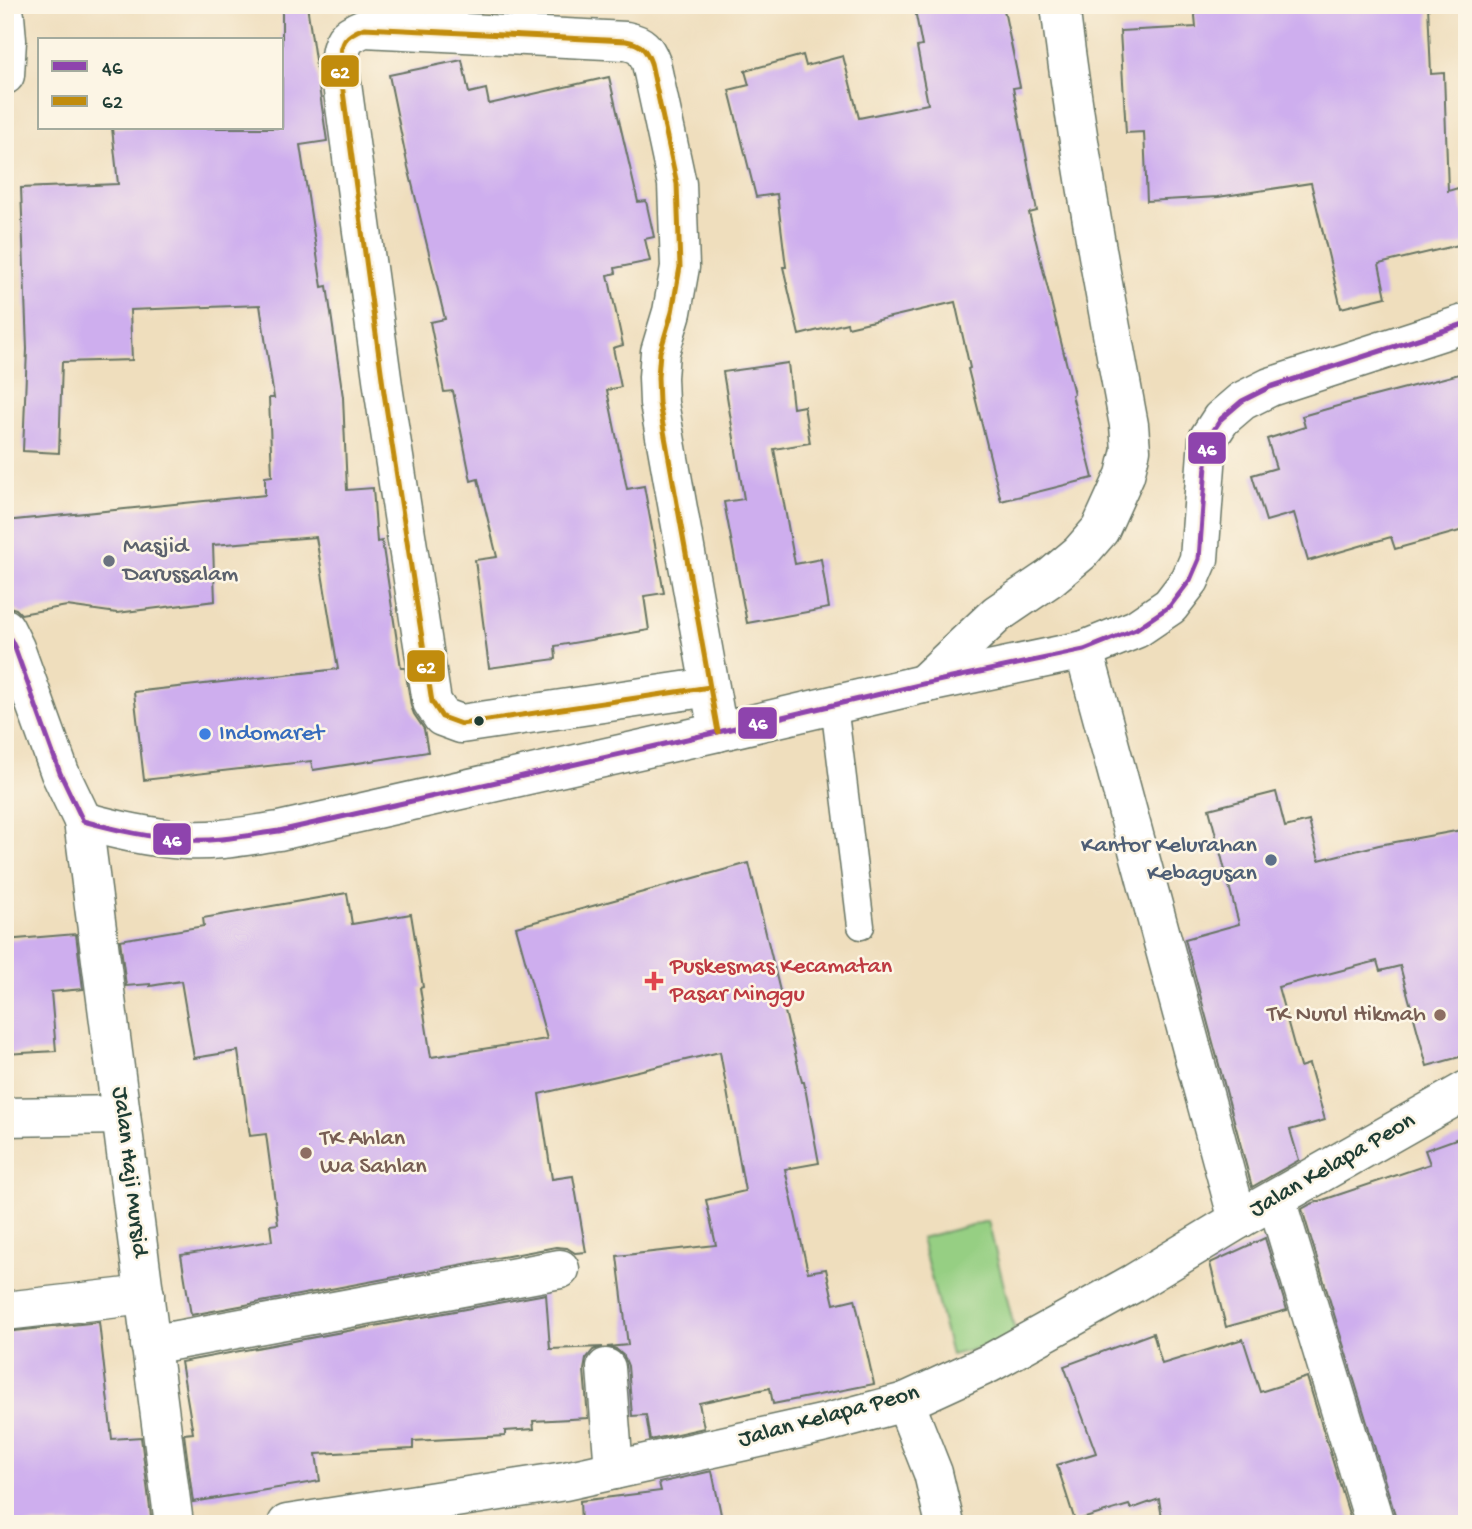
<svg xmlns="http://www.w3.org/2000/svg" width="1472" height="1529" font-family="'Gochi Hand',sans-serif">
  <style>
    .green { fill: #96cf83; stroke: #5a865c; stroke-width: 2 }
    .building { fill: #ceaeee }
    .lines { fill: none; stroke-linecap: round; stroke-linejoin: round }
    .service-casing { stroke: #687564; stroke-width: 29 }
    .minor-casing { stroke: #687564; stroke-width: 41 }
    .tertiary-casing { stroke: #687564; stroke-width: 41 }
    .secondary-casing { stroke: #687564; stroke-width: 41 }
    .service { stroke: #fff; stroke-width: 26 }
    .minor { stroke: #fff; stroke-width: 38 }
    .tertiary { stroke: #fff; stroke-width: 38 }
    .secondary { stroke: #fff; stroke-width: 38 }
    .bus-1-casing { stroke: #fcf5e5; stroke-width: 10 }
    .bus-2-casing { stroke: #fcf5e5; stroke-width: 10 }
    .bus-1 { stroke: #8e44ad; stroke-width: 5 }
    .bus-2 { stroke: #c18c0d; stroke-width: 5 }
    .worship-dot { fill: #6b7280; stroke: #fcf5e5; stroke-width: 2.5 }
    .bus-dot { fill: #1f3d34; stroke: #fcf5e5; stroke-width: 2.5 }
    .shop-dot { fill: #3f7fe0; stroke: #fcf5e5; stroke-width: 2.5 }
    .service-dot { fill: #5c6f8a; stroke: #fcf5e5; stroke-width: 2.5 }
    .health-dot { fill: #e0444e; stroke: #fcf5e5; stroke-width: 2.5 }
    .education-dot { fill: #8d6e63; stroke: #fcf5e5; stroke-width: 2.5 }
    .labels { text-anchor: middle; dominant-baseline: central; stroke-width: 5; stroke-linejoin: round; paint-order: stroke }
    .worship-label { font-size: 24px; fill: #5b616d; stroke: #fcf5e5; text-anchor: start }
    .shop-label { font-size: 24px; fill: #366cbe; stroke: #fcf5e5; text-anchor: start }
    .service-label { font-size: 24px; fill: #4e5e75; stroke: #fcf5e5; text-anchor: end }
    .health-label { font-size: 24px; fill: #be3a42; stroke: #fcf5e5; text-anchor: start }
    .education-label { font-size: 24px; fill: #785e54; stroke: #fcf5e5; text-anchor: end }
    .street-label { font-size: 24px; fill: #1f3d34; stroke: #fcf5e5 }
    .line-badge { stroke: #fcf5e5; stroke-width: 2.5 }
    .badge-label { font-size: 19px; text-anchor: middle; font-weight: bold; fill: #fff }
  </style>
  <rect width="100%" height="100%" fill="#fcf5e5"/>
  <filter id="ink" filterUnits="userSpaceOnUse"><feTurbulence type="fractalNoise" baseFrequency=".0143" numOctaves="2"/><feDisplacementMap in="SourceGraphic" scale="14" xChannelSelector="R" yChannelSelector="G"/><feConvolveMatrix kernelMatrix="1 2 1 2 8 2 1 2 1" color-interpolation-filters="sRGB"/></filter>
  <filter id="wash" filterUnits="userSpaceOnUse"><feTurbulence type="fractalNoise" baseFrequency=".00686" numOctaves="4" result="noise"/><feDisplacementMap in="SourceGraphic" scale="28" xChannelSelector="R" yChannelSelector="G"/><feGaussianBlur stdDeviation="1.57" result="paint"/><feColorMatrix in="noise" values="0 0 0 0 0 0 0 0 0 0 0 0 0 0 0 0 0 1.4 0 .05"/><feComposite in="paint" operator="in"/></filter>
  <g filter="url(#wash)">
    <rect width="100%" height="100%" fill="#efdebd"/>
    <path class="green" d="M988 1221 1017 1339 951 1355 921 1238Z"/>
    <g id="blocks">
      <g class="building">
        <path d="M282 5H307L327 141 300 145 322 287 327 286 343 397 347 490 373 488 377 542 382 541 401 668H405L411 706 414 714 424 729 428 752 313 770 311 761 144 780 134 692 338 669 316 537 213 545 215 601 117 613 67 606 21 614 16 609 5 606V521L265 495V477L272 476 269 398H274L260 305 130 310 132 360 62 362 59 453 23 451 27 349 21 188 118 184 112 128H282Z"/>
        <path d="M914 5H1003L1020 87 1013 88 1037 211 1029 213 1074 394 1072 395 1093 478 1001 501 968 369 970 368 955 302 848 327 847 323 799 335 783 267H786L777 194 756 197 729 90 749 85 745 71 803 55 806 66 843 56 859 118 928 104 917 47 922 46Z"/>
        <path d="M1194 5H1428L1431 74 1444 73 1448 191 1458 188 1467 228V243L1379 264 1386 297 1341 308 1311 183 1218 197 1147 201 1144 132 1126 133 1120 31 1196 27Z"/>
        <path d="M462 60 469 93 486 89 489 104 609 77 638 202 646 201 654 237 645 239 650 261 615 268 616 273 608 275 623 345 613 348 621 387 607 390 627 489 644 486 664 593 644 596 649 630 555 646 556 659 489 668 475 560 497 557 478 479 471 481 453 391 444 392 430 322 445 319 408 167 389 75Z"/>
        <path d="M788 363 793 408 804 406 810 443 774 449 795 564 821 559 829 608 747 623 724 502 744 499 723 372Z"/>
        <path d="M1467 372V529L1395 549 1391 537 1308 561 1294 513 1266 521 1252 475 1276 468 1267 439 1305 427 1302 416 1359 400Z"/>
        <path d="M1276 792 1285 827 1309 821 1319 860 1379 845 1467 829V1055L1427 1066 1400 966 1380 971 1377 961 1278 987 1300 1067 1309 1064 1325 1120 1290 1130 1299 1160 1252 1187 1185 939 1239 924 1209 809Z"/>
        <path d="M749 863 802 1082H804L819 1163 785 1169 808 1272 826 1269 834 1304 855 1299 874 1384 773 1404 770 1388 699 1403 704 1428 650 1440 646 1415 632 1416 628 1366 624 1356 616 1349 607 1347 628 1345 617 1256 716 1245 706 1200 745 1191 720 1052 539 1094 552 1179 573 1176 586 1252 575 1253 567 1248 556 1247 191 1315 181 1255 272 1241 270 1225 278 1224 266 1134 250 1136 238 1051 194 1058 181 981 150 986V984L126 986 120 940 204 926 203 918 347 893 352 924 411 914 423 987 420 988 431 1057 547 1039 516 927Z"/>
        <path d="M76 934 83 989 51 992 56 1051 5 1054V940Z"/>
        <path d="M1467 1135V1524H1396V1518L1302 1209 1311 1204 1430 1164 1425 1150Z"/>
        <path d="M1265 1238 1287 1310 1226 1327 1210 1263Z"/>
        <path d="M546 1294 550 1349 603 1347 593 1350 586 1359 584 1370 588 1418 533 1421 534 1429 505 1431V1436L413 1441V1449L316 1454 320 1481 193 1502 184 1434 193 1433 181 1362Z"/>
        <path d="M99 1322 112 1439 141 1437 152 1524H5V1332Z"/>
        <path d="M1153 1333 1162 1364 1243 1339 1260 1392 1307 1377 1352 1524H1163L1159 1499 1131 1509 1129 1505 1075 1521 1057 1465 1096 1453 1064 1366Z"/>
        <path d="M712 1471 723 1524H581L580 1501 661 1491 659 1483Z"/>
      </g>
    </g>
  </g>
  <g filter="url(#ink)">
    <use href="#blocks" fill-opacity="0" stroke="#687564" stroke-width="2"/>
    <g class="lines">
      <g class="service-casing">
        <path id="service" d="M834 705 861 926"/>
      </g>
      <g class="minor-casing">
        <g id="minor">
          <path d="M5 16 7 40 5 75"/>
          <path d="M1084 650 1238 1220"/>
          <path d="M923 684 997 614 1050 578 1080 553 1100 530 1125 475 1131 450 1129 425C1103 286 1077 146 1060 5"/>
          <path d="M710 687 461 724 442 717 432 702 384 393 339 62C342 41 344 36 364 28L626 41C641 44 646 49 651 63L677 184 680 267 672 312 660 352 658 377 659 403 718 732"/>
          <path d="M5 1117 121 1115"/>
          <path d="M1276 1199 1375 1524"/>
          <path d="M5 1311 145 1295"/>
          <path d="M150 1345 560 1269"/>
          <path d="M606 1368 614 1470"/>
          <path d="M905 1402 933 1473 945 1524"/>
          <path d="M287 1524 565 1481 826 1423 905 1402 990 1363 1134 1283 1238 1220 1467 1090"/>
        </g>
      </g>
      <g class="tertiary-casing">
        <path id="tertiary" d="M83 821 174 1524"/>
      </g>
      <g class="secondary-casing">
        <path id="secondary" d="M5 628 15 648 60 773 83 821C117 830 150 838 186 840 217 842 249 835 279 831L718 732 923 684 1084 650 1136 629 1170 606 1190 580 1199 559 1208 439 1221 419 1242 401 1270 387 1467 323"/>
      </g>
      <use href="#service" class="service"/>
      <use href="#minor" class="minor"/>
      <use href="#tertiary" class="tertiary"/>
      <use href="#secondary" class="secondary"/>
      <g class="bus-1-casing">
        <path id="bus-1" d="M5 628 15 648 60 773 83 821C117 830 150 838 186 840 217 842 249 835 279 831L718 732 923 684 1084 650 1136 629 1170 606 1190 580 1199 559 1208 439 1221 419 1242 401 1270 387 1467 323"/>
      </g>
      <g class="bus-2-casing">
        <path id="bus-2" d="M710 687 461 724 442 717 432 702 384 393 339 62C342 41 344 36 364 28L626 41C641 44 646 49 651 63L677 184 680 267 672 312 660 352 658 377 659 403 718 732"/>
      </g>
      <use href="#bus-1" class="bus-1"/>
      <use href="#bus-2" class="bus-2"/>
    </g>
  </g>
  <circle class="worship-dot" cx="109" cy="561" r="7"/>
  <circle class="bus-dot" cx="479" cy="721" r="6"/>
  <circle class="shop-dot" cx="205" cy="734" r="7"/>
  <circle class="service-dot" cx="1271" cy="860" r="7"/>
  <path class="health-dot" d="M650.5 970.5h7v7h7v7h-7v7h-7v-7h-7v-7h7z"/>
  <g class="education-dot">
    <circle cx="1440" cy="1015" r="7"/>
    <circle cx="306" cy="1153" r="7"/>
  </g>
  <g class="labels">
    <g class="worship-label">
      <text x="123" y="547">Masjid<tspan x="123" dy="28">Darussalam</tspan></text>
    </g>
    <g class="shop-label">
      <text x="219" y="734">Indomaret</text>
    </g>
    <g class="service-label">
      <text x="1257" y="846">Kantor Kelurahan<tspan x="1257" dy="28">Kebagusan</tspan></text>
    </g>
    <g class="health-label">
      <text x="670" y="967">Puskesmas Kecamatan<tspan x="670" dy="28">Pasar Minggu</tspan></text>
    </g>
    <g class="education-label">
      <text x="1426" y="1015">TK Nurul Hikmah</text>
      <text x="320" y="1139" text-anchor="start">TK Ahlan<tspan x="320" dy="28">Wa Sahlan</tspan></text>
    </g>
    <g class="street-label">
      <text transform="translate(1333 1166) rotate(-30)">Jalan Kelapa Peon</text>
      <text transform="translate(129 1172) rotate(83)">Jalan Haji Mursid</text>
      <text transform="translate(829 1417) rotate(-15)">Jalan Kelapa Peon</text>
    </g>
  </g>
  <g class="line-badge">
    <rect x="320" y="54" width="40" height="34" rx="7" fill="#c18c0d"/>
    <rect x="1187" y="431" width="40" height="34" rx="7" fill="#8e44ad"/>
    <rect x="406" y="649" width="40" height="34" rx="7" fill="#c18c0d"/>
    <rect x="737" y="706" width="41" height="34" rx="7" fill="#8e44ad"/>
    <rect x="152" y="822" width="40" height="34" rx="7" fill="#8e44ad"/>
  </g>
  <g class="badge-label">
    <text x="340" y="78">62</text>
    <text x="1207" y="455">46</text>
    <text x="426" y="673">62</text>
    <text x="758" y="729">46</text>
    <text x="172" y="846">46</text>
  </g>
  <rect width="1472" height="1529" fill="none" stroke="#fcf5e5" stroke-width="28"/>
  <rect x="38" y="38" width="245" height="91" fill="#fcf5e5" stroke="#a4ab9e" stroke-width="2"/>
  <rect x="52" y="61" width="35" height="10" fill="#8e44ad" stroke="#a4ab9e" stroke-width="2"/>
  <text x="102" y="74" font-size="21" fill="#1f3d34">46</text>
  <rect x="52" y="96" width="35" height="10" fill="#c18c0d" stroke="#a4ab9e" stroke-width="2"/>
  <text x="102" y="108" font-size="21" fill="#1f3d34">62</text>
</svg>
